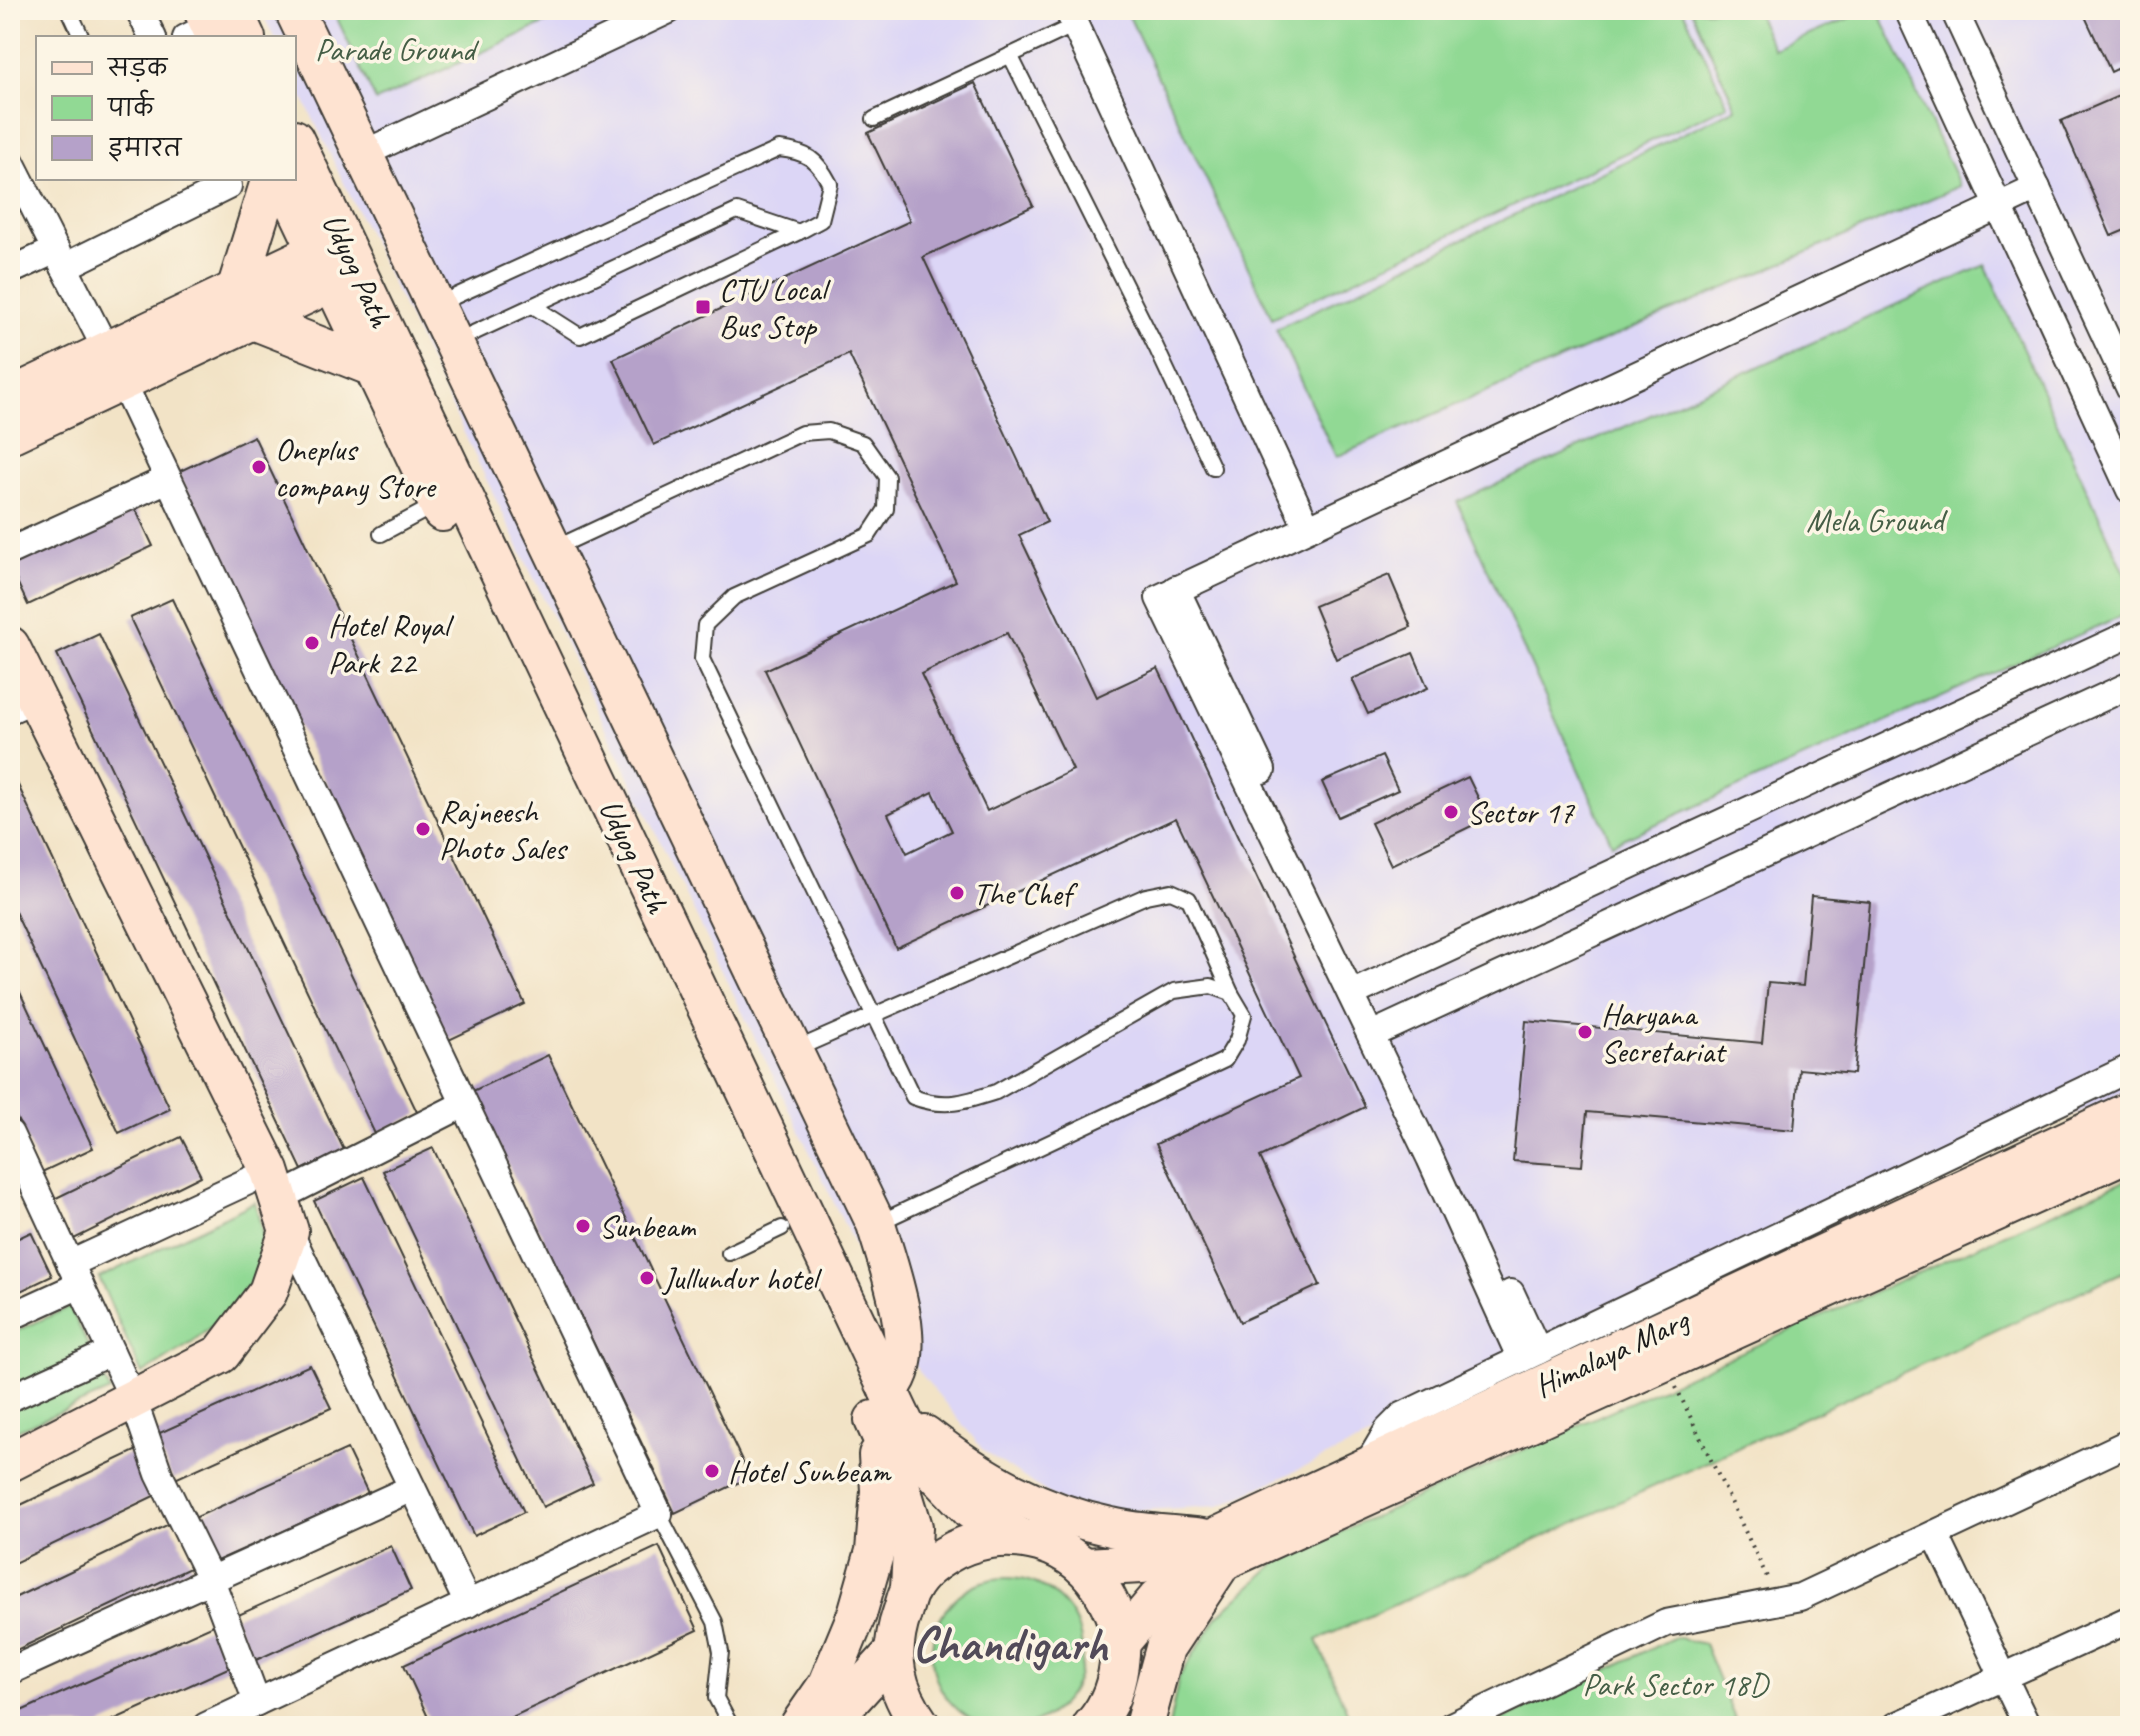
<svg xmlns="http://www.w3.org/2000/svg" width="2140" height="1736" font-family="Caveat,'Playpen Sans Deva',sans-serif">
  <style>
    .built { fill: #dcd6f6 }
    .green { fill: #91d994; stroke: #567a58; stroke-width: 2 }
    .building { fill: #b5a1c9; fill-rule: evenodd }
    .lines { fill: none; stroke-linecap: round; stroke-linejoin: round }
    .lane-casing { stroke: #3c3a36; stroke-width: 18 }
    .street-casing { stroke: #3c3a36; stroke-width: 30 }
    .secondary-casing { stroke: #3c3a36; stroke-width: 42 }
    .path { stroke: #3c3a36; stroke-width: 4; stroke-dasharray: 2 6; stroke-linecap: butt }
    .lane { stroke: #fff; stroke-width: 14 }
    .street { stroke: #fff; stroke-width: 26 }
    .secondary { stroke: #fee3d1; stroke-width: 38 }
    .poi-dot { fill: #b5179e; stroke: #fcf5e5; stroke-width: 3 }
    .labels { text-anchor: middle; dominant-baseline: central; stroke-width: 7; stroke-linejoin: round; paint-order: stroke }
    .park-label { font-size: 32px; fill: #455e46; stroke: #fcf5e5 }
    .street-label { font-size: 32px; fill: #1c1c1c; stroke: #fcf5e5 }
    .poi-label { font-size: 32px; fill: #1c1c1c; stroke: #fcf5e5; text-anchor: start }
    .town-label { font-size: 48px; font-weight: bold; fill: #524b59; stroke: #fcf5e5 }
  </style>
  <rect width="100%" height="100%" fill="#fcf5e5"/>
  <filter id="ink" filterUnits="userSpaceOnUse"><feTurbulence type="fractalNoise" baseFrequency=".0125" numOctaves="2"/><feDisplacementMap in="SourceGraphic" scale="16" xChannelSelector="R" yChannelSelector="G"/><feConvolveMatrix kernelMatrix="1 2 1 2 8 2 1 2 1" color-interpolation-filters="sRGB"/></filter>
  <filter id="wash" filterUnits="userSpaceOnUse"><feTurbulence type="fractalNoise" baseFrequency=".006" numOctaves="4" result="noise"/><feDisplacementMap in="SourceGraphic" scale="32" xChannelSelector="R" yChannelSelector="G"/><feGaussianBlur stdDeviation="1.8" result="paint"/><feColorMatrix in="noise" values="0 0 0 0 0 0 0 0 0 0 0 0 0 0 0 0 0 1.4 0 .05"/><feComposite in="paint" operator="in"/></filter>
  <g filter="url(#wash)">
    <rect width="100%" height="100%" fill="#f2e3c6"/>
    <path class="built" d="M261 10H2130V1089L1219 1506 1126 1511 1063 1503 985 1452 909 1359 294 79V38H274Z"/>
    <g class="green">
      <path d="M333 10H574L376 101Z"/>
      <path d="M1126 10H1683L1728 105 1272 318Z"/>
      <path d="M1691 10H1755L1774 50 1868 10H1878L1960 186 1336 457 1276 329 1736 108Z"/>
      <path d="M1985 265 2130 584V612L1612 844 1457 502Z"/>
      <path d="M2130 1178V1269L1317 1640 1353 1726H1169L1179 1677 1217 1617 1280 1559Z"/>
      <path d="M255 1202 265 1244 252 1283 225 1315 193 1342 142 1374 99 1278Z"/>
      <path d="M70 1307 110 1391 10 1433V1334Z"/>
      <circle cx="1007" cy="1653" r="75"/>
      <path d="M1675 1637 1704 1644 1738 1726H1489Z"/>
    </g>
    <g id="blocks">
      <g class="building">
        <path d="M2082 10H2130V63L2111 72Z"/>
        <path d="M975 83 1033 206 923 257 1047 522 1019 535 1096 697 1158 668 1365 1107 1260 1157 1320 1285 1240 1322 1156 1144 1299 1078 1176 818 896 948 765 670 956 581 849 354 654 445 613 359 910 221 868 133ZM1007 633 1073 770 987 811 921 674ZM933 792 952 831 907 853 888 814Z"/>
        <path d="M2130 91V228L2111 236 2061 121Z"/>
        <path d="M254 436 525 1004 449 1040 178 472Z"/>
        <path d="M133 504 153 546 28 605 10 567V562Z"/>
        <path d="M1389 575 1411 627 1336 659 1314 606Z"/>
        <path d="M172 599 418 1114 375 1134 130 618Z"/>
        <path d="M99 634 344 1150 302 1170 57 654Z"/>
        <path d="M1413 653 1428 688 1368 714 1352 679Z"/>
        <path d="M1382 756 1398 790 1338 817 1322 782Z"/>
        <path d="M10 768 170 1109 119 1133 10 901Z"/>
        <path d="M1468 777 1488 818 1391 865 1371 823Z"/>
        <path d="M1811 896 1870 902 1854 1074 1799 1069 1794 1130 1587 1112 1582 1166 1513 1161 1526 1021 1762 1043 1768 983 1803 986Z"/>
        <path d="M10 971 93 1148 42 1172 10 1104Z"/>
        <path d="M548 1055 750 1477 675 1513 473 1091Z"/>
        <path d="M181 1137 201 1176 74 1239 54 1199Z"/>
        <path d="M433 1148 593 1483 543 1507 383 1171Z"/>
        <path d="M364 1177 524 1512 474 1536 314 1201Z"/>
        <path d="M31 1232 52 1276 10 1296V1242Z"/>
        <path d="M310 1365 331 1408 173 1480 153 1436Z"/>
        <path d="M347 1449 368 1493 210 1564 190 1520Z"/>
        <path d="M137 1450 158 1494 10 1565V1510Z"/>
        <path d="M171 1523 192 1567 10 1653V1600Z"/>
        <path d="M391 1546 411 1590 254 1661 234 1617Z"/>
        <path d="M659 1546 698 1630 493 1726H432L404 1665Z"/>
        <path d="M218 1623 237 1664 100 1726H10V1716Z"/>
      </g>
    </g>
  </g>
  <g filter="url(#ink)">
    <use href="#blocks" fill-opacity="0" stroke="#3c3a36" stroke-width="2"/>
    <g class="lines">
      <g class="lane-casing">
        <g id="lane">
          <path d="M69 10 82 38"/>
          <path d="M1010 55 1156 347 1213 468"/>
          <path d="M874 119 1075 25"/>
          <path d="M436 305 779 149C807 152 817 159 830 184L821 220 799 232 737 211 456 341"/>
          <path d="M533 306 580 336 799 232"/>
          <path d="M381 534 437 504"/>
          <path d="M553 549 802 433 829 431 863 443 887 477 886 509 869 535 734 597 705 625 702 659 913 1097C945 1109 965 1102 996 1092L1174 991 1211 986 1231 993 1244 1015 1237 1040 1225 1060 876 1224"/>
          <path d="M794 1050 1146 896 1171 891 1189 899 1231 993"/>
          <path d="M729 1253 782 1228"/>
          <path d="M659 1514 715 1622 721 1652 716 1698 731 1726"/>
        </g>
      </g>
      <g class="street-casing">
        <g id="street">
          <path d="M139 10 153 38"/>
          <path d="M1068 10 1307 527"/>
          <path d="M1908 10 2130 490"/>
          <path d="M1954 10 2130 389"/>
          <path d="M186 38 210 26"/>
          <path d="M363 154 669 10"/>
          <path d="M10 160 122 381 659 1514 206 1726"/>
          <path d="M64 267 228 186 224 178"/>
          <path d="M10 271 56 250"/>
          <path d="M10 551 168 479"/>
          <path d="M1176 589 1262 770"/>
          <path d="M10 710 36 698"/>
          <path d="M1351 994 2130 634"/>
          <path d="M1371 1035 2130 685"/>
          <path d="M10 1134 133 1399 159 1474 211 1580 257 1702"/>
          <path d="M278 1198 464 1104"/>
          <path d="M289 1231 468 1604"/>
          <path d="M70 1264 270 1171"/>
          <path d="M1511 1293 1538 1351"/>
          <path d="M10 1317 80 1285"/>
          <path d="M1521 1359 1430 1158 1159 598 2037 188"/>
          <path d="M10 1398 111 1352"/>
          <path d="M1366 1467 1388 1430 1402 1416 2130 1068"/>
          <path d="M1935 1534 2027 1726"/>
          <path d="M10 1671 412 1488"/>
          <path d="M1451 1726 1666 1623 1800 1597 2130 1442"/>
          <path d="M1896 1726 2130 1619"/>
        </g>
      </g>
      <g class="secondary-casing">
        <g id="secondary">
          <path d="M203 10 216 38"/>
          <path d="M233 10 246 38"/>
          <path d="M294 10 876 1224C888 1266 924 1356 888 1390"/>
          <path d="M294 139 920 1457 971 1510 1019 1537"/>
          <path d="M283 178 442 512"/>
          <path d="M236 290 271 178"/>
          <path d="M253 320 373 367"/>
          <path d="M10 397 318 251"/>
          <path d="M10 434 333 282"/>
          <path d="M10 646 270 1171 289 1231 268 1292 221 1354 10 1462"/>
          <path d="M874 1420 893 1462 913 1527 910 1589"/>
          <path d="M925 1435C982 1479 1039 1512 1111 1527 1140 1534 1172 1534 1203 1538"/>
          <path d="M1085 1567 1142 1564 1212 1539 2130 1111"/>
          <path d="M1121 1642 1158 1598 1221 1562 2130 1151"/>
          <path d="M799 1726 828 1684 857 1614 875 1551 880 1491 878 1455"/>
          <path d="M813 1726 843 1708 893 1653"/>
          <path d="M921 1726C895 1689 887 1656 902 1613 905 1605 906 1596 910 1590 919 1572 938 1559 955 1550 1010 1523 1077 1541 1106 1597 1116 1616 1122 1632 1120 1654 1118 1682 1111 1705 1092 1726"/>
          <path d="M1144 1726 1165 1648 1218 1568"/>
        </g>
      </g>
      <path class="path" d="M1676 1387 1769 1581"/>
      <use href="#lane" class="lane"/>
      <use href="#street" class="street"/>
      <use href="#secondary" class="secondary"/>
    </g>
  </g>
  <g class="poi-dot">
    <rect x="695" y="299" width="16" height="16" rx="4"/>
    <circle cx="259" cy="467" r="8"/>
    <circle cx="312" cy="643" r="8"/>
    <circle cx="1451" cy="812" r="8"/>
    <circle cx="423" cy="829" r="8"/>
    <circle cx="957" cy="893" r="8"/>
    <circle cx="1585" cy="1032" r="8"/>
    <circle cx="583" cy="1226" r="8"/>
    <circle cx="647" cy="1278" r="8"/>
    <circle cx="712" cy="1471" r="8"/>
  </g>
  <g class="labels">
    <g class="park-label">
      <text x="395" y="49">Parade Ground</text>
      <text x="1875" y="520">Mela Ground</text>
      <text x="1675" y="1684">Park Sector 18D</text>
    </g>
    <g class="street-label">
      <text transform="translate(357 270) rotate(65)">Udyog Path</text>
      <text transform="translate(634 856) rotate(65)">Udyog Path</text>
      <text transform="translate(1611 1353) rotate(-25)">Himalaya Marg</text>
    </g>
    <g class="poi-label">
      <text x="719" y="289">CTU Local<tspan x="719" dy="37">Bus Stop</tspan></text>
      <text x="275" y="449">Oneplus<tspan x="275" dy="37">company Store</tspan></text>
      <text x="328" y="625">Hotel Royal<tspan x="328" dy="37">Park 22</tspan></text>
      <text x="439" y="811">Rajneesh<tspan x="439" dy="37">Photo Sales</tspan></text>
      <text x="1467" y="812">Sector 17</text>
      <text x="973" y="893">The Chef</text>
      <text x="1601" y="1014">Haryana<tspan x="1601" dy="37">Secretariat</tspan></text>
      <text x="599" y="1226">Sunbeam</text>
      <text x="663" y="1278">Jullundur hotel</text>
      <text x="728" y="1471">Hotel Sunbeam</text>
    </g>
    <g class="town-label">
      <text x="1010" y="1644">Chandigarh</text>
    </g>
  </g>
  <rect width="2140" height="1736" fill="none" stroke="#fcf5e5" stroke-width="40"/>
  <rect x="36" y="36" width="260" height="144" fill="#fcf5e5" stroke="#a29e95" stroke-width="2"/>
  <rect x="52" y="62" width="40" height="12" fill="#fee3d1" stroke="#a29e95" stroke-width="2"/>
  <text x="108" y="76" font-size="24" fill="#1c1c1c">सड़क</text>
  <rect x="52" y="96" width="40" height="24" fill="#91d994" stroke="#a29e95" stroke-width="2"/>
  <text x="108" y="116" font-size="24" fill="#1c1c1c">पार्क</text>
  <rect x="52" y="136" width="40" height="24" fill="#b5a1c9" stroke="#a29e95" stroke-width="2"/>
  <text x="108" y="156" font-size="24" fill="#1c1c1c">इमारत</text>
</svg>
